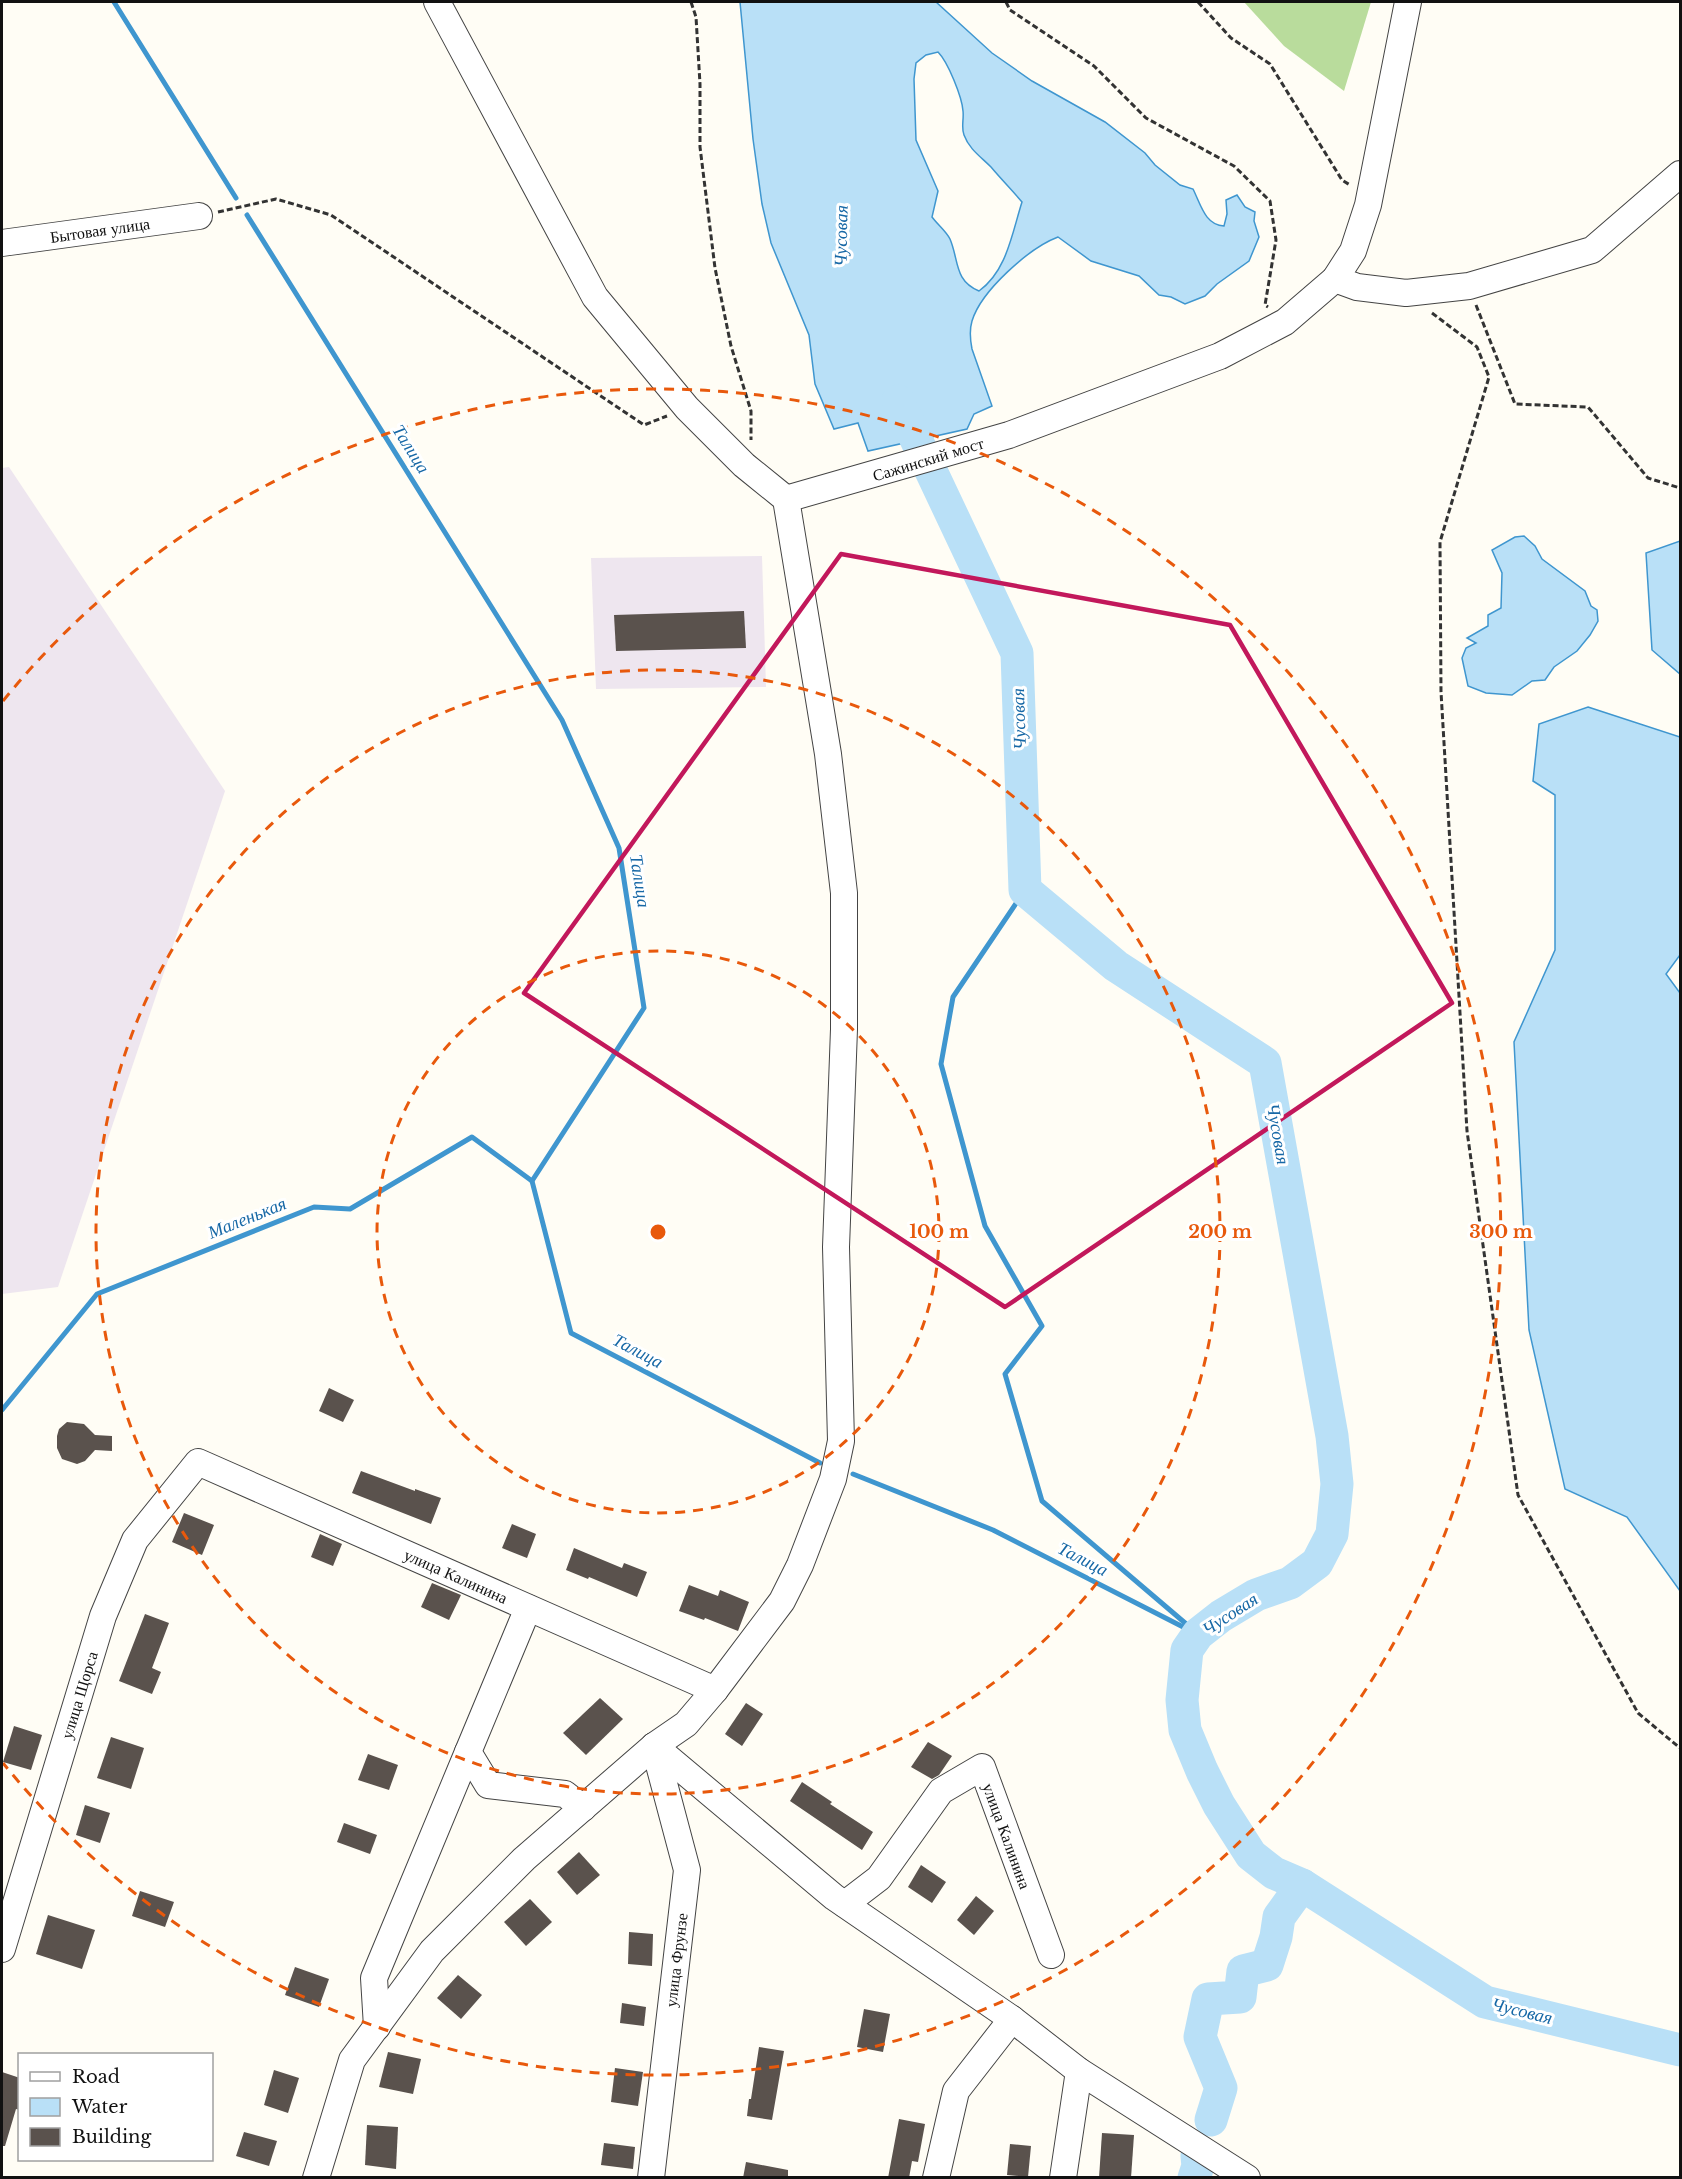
<svg xmlns="http://www.w3.org/2000/svg" width="1682" height="2179" font-family="'Libre Baskerville',serif">
  <style>
    .industrial { fill: #eee6ef }
    .forest { fill: #b9dc9c }
    .water { fill: #b9e0f7; stroke: #3f96cf; stroke-width: 1.5; fill-rule: evenodd }
    .lines { fill: none; stroke-linecap: round; stroke-linejoin: round }
    .stream { stroke: #3f96cf; stroke-width: 5 }
    .river { stroke: #b9e0f7; stroke-width: 33 }
    .building { fill: #5a524d }
    .minor-casing { stroke: #444; stroke-width: 28 }
    .path { stroke: #333; stroke-width: 3; stroke-dasharray: 6 3; stroke-linecap: butt }
    .minor { stroke: #fff; stroke-width: 26 }
    .marked { fill: none; stroke: #c2185b; stroke-width: 4.5; stroke-linejoin: round }
    .ring { fill: none; stroke: #e8590c; stroke-width: 3; stroke-dasharray: 10 8 }
    .labels { text-anchor: middle; dominant-baseline: central; stroke-width: 6; stroke-linejoin: round; paint-order: stroke }
    .street-label { font-size: 16px; fill: #111; stroke: #fff }
    .water-label { font-size: 18px; font-style: italic; fill: #1768a6; stroke: #fff }
    .centre { fill: #e8590c; stroke: #fff; stroke-width: 3 }
    .ring-label { font-size: 18px; text-anchor: middle; font-weight: bold; fill: #e8590c; stroke: #fff; stroke-width: 6; stroke-linejoin: round; paint-order: stroke }
  </style>
  <rect width="100%" height="100%" fill="#fffdf5"/>
  <g class="industrial">
    <path d="M9 467 225 791 58 1287 2 1294V468Z"/>
    <path d="M762 556 766 687 596 689 591 558Z"/>
  </g>
  <path class="forest" d="M1244 2H1371L1344 91 1284 46Z"/>
  <g class="water">
    <path d="M740 2H936L992 53 1032 81 1105 122 1145 153 1155 165 1180 185 1193 189C1201 205 1205 225 1224 226L1227 214 1226 200 1237 195 1245 207 1255 212 1254 221 1259 237 1249 261 1217 284 1205 296 1185 304 1171 297 1159 295 1139 276 1091 261 1058 237C1029 248 981 291 972 321 969 331 970 339 972 349L992 406 974 414 967 429 868 451 858 423 834 429 815 384 809 335 771 243 762 204 753 139ZM938 52C948 62 962 97 963 111 964 119 961 128 964 135 969 149 981 157 991 167 1001 179 1012 190 1022 202 1012 233 1007 271 979 291 954 281 959 260 950 239 946 231 937 224 932 217L938 191 916 140 914 79 916 63 926 55Z"/>
    <path d="M1524 536 1535 546 1542 559 1585 591 1591 606 1597 610 1598 621 1590 635 1577 651 1554 667 1545 680 1532 681 1512 695 1486 693 1468 686 1462 658 1466 648 1476 643 1467 638 1488 626V615L1501 608 1502 573 1492 550 1515 537Z"/>
    <path d="M1680 541V674L1652 650 1646 553Z"/>
    <path d="M1588 707 1680 737V955L1666 974 1680 993V1591L1627 1517 1565 1489 1529 1330 1514 1042 1555 950V795L1533 781 1539 724Z"/>
  </g>
  <g class="lines">
    <g class="stream">
      <path d="M114 2 236 198"/>
      <path d="M247 215 562 720 619 848 644 1008 532 1181 571 1333 820 1463"/>
      <path d="M1025 890 953 997 941 1064 985 1226 1042 1326 1005 1374 1042 1501 1198 1634"/>
      <path d="M2 1410 97 1294 314 1207 350 1209 472 1137 532 1181"/>
      <path d="M853 1474 993 1530 1191 1631"/>
    </g>
    <g class="river">
      <path d="M898 401 1017 653 1025 890 1116 966 1265 1063 1332 1436 1337 1484 1332 1534 1317 1563 1290 1583 1256 1595 1221 1616 1198 1634 1187 1650 1182 1700 1185 1730 1202 1771 1219 1805 1251 1855 1274 1873 1302 1885 1485 2002 1680 2050"/>
      <path d="M1211 2120 1221 2088 1200 2037 1208 1999 1240 1997 1243 1971 1267 1965 1276 1937 1279 1917 1302 1885"/>
      <path d="M1194 2178 1198 2166 1197 2156"/>
    </g>
  </g>
  <g class="building">
    <path d="M744 611 746 648 616 651 614 615Z"/>
    <path d="M329 1388 354 1400 343 1422 319 1411Z"/>
    <path d="M67 1422 84 1424 95 1435 112 1436V1451L95 1450 85 1461 77 1464 62 1459 57 1448V1436L59 1429Z"/>
    <path d="M361 1471 415 1491V1489L441 1498 431 1524 352 1493Z"/>
    <path d="M184 1513 214 1525 202 1555 172 1542Z"/>
    <path d="M512 1524 536 1534 527 1558 502 1548Z"/>
    <path d="M320 1534 342 1544 333 1566 311 1557Z"/>
    <path d="M574 1548 622 1568 624 1563 647 1572 637 1597 589 1577 588 1579 566 1570Z"/>
    <path d="M432 1583 461 1595 449 1620 421 1607Z"/>
    <path d="M689 1585 718 1596 720 1590 749 1602 738 1631 705 1618 704 1620 679 1611Z"/>
    <path d="M145 1614 169 1623 152 1668 161 1672 152 1694 119 1681Z"/>
    <path d="M600 1698 623 1719 586 1755 563 1733Z"/>
    <path d="M746 1703 763 1714 742 1746 725 1734Z"/>
    <path d="M14 1726 42 1735 31 1770 3 1762Z"/>
    <path d="M111 1737 144 1748 131 1789 97 1778Z"/>
    <path d="M928 1742 952 1756 939 1775 932 1779 911 1767Z"/>
    <path d="M368 1754 398 1765 389 1790 358 1780Z"/>
    <path d="M802 1782 832 1802 830 1804 873 1832 862 1850 790 1801Z"/>
    <path d="M85 1805 110 1813 100 1843 76 1835Z"/>
    <path d="M344 1823 377 1835 370 1854 337 1842Z"/>
    <path d="M579 1852 600 1875 577 1895 557 1872Z"/>
    <path d="M921 1865 946 1882 932 1903 908 1887Z"/>
    <path d="M140 1891 174 1902 165 1927 132 1916Z"/>
    <path d="M976 1896 994 1911 974 1935 957 1920Z"/>
    <path d="M530 1899 552 1922 526 1946 504 1922Z"/>
    <path d="M48 1915 95 1930 82 1969 36 1954Z"/>
    <path d="M629 1932 653 1934 652 1966 628 1964Z"/>
    <path d="M295 1967 329 1979 319 2007 285 1995Z"/>
    <path d="M458 1975 482 1995 461 2019 437 1998Z"/>
    <path d="M622 2003 646 2007 644 2026 620 2023Z"/>
    <path d="M864 2009 890 2014 883 2052 857 2047Z"/>
    <path d="M759 2047 784 2051 772 2120 747 2116 749 2099H751Z"/>
    <path d="M388 2052 421 2059 413 2094 379 2087Z"/>
    <path d="M615 2068 643 2072 638 2106 611 2102Z"/>
    <path d="M274 2070 299 2078 288 2113 264 2105Z"/>
    <path d="M2 2072 20 2078V2110L16 2109 5 2146H2Z"/>
    <path d="M899 2119 925 2124 918 2162 912 2161 909 2178H888Z"/>
    <path d="M367 2125 398 2127 396 2169 365 2165Z"/>
    <path d="M244 2132 277 2141 269 2166 236 2156Z"/>
    <path d="M1102 2133 1134 2135 1131 2178H1099Z"/>
    <path d="M604 2143 635 2147 633 2169 601 2165Z"/>
    <path d="M1010 2144 1031 2146 1028 2177 1007 2175Z"/>
    <path d="M746 2162 788 2170V2178H743Z"/>
  </g>
  <g class="lines">
    <g class="minor-casing">
      <g id="minor">
        <path d="M2 243 199 216"/>
        <path d="M1335 279 1357 287 1406 293 1469 286 1592 250 1680 174"/>
        <path d="M786 499 1009 435 1220 356 1285 322 1335 279 1353 251 1368 205 1408 2"/>
        <path d="M528 1608 468 1752 488 1785 565 1794 583 1808"/>
        <path d="M654 1746 834 1897 1012 2019 1079 2071 1247 2178"/>
        <path d="M845 1904 879 1878 941 1791 982 1767 1051 1955"/>
        <path d="M2 1949 103 1616 135 1540 198 1462 715 1690"/>
        <path d="M377 2027 374 1978 468 1752"/>
        <path d="M316 2178 352 2060 432 1951 524 1859 654 1746 686 1724 715 1690 782 1601 800 1565 833 1479 841 1441 836 1247 844 1029V893L828 754 786 499 744 465 687 408 595 297 437 2"/>
        <path d="M651 2178 687 1870 654 1746"/>
        <path d="M936 2178 956 2091 1012 2019"/>
        <path d="M1063 2178 1079 2071"/>
      </g>
    </g>
    <g class="path">
      <path d="M691 2 696 17 700 84V147L715 268 731 346 751 411V440"/>
      <path d="M1006 2 1010 10 1094 66 1146 118 1234 166 1270 201 1276 240 1265 305 1268 307"/>
      <path d="M1198 2 1231 38 1270 64 1342 180 1350 185"/>
      <path d="M218 212 276 199 331 215 644 425 667 416"/>
      <path d="M1476 305 1515 404 1588 407 1648 478 1680 488"/>
      <path d="M1432 313 1477 347 1489 377 1440 542 1441 692 1467 1131 1518 1495 1638 1713 1680 1748"/>
    </g>
    <use href="#minor" class="minor"/>
  </g>
  <path class="marked" d="M841 554 1230 625 1452 1003 1005 1307 524 993Z"/>
  <g class="ring">
    <circle cx="658" cy="1232" r="281"/>
    <circle cx="658" cy="1232" r="562"/>
    <path d="M3 701A843 843 0 1 1 3 1763"/>
  </g>
  <g class="labels">
    <g class="street-label">
      <text transform="translate(100 230) rotate(-8)">Бытовая улица</text>
      <text transform="translate(928 459) rotate(-17)">Сажинский мост</text>
      <text transform="translate(456 1576) rotate(24)">улица Калинина</text>
      <text transform="translate(79 1695) rotate(-73)">улица Щорса</text>
      <text transform="translate(1007 1836) rotate(70)">улица Калинина</text>
      <text transform="translate(676 1960) rotate(-83)">улица Фрунзе</text>
    </g>
    <g class="water-label">
      <text transform="translate(841 236) rotate(-89)">Чусовая</text>
      <text transform="translate(411 449) rotate(58)">Талица</text>
      <text transform="translate(1019 719) rotate(-92)">Чусовая</text>
      <text transform="translate(640 881) rotate(81)">Талица</text>
      <text transform="translate(1278 1134) rotate(80)">Чусовая</text>
      <text transform="translate(247 1218) rotate(-22)">Маленькая</text>
      <text transform="translate(638 1351) rotate(28)">Талица</text>
      <text transform="translate(1083 1559) rotate(27)">Талица</text>
      <text transform="translate(1230 1614) rotate(-33)">Чусовая</text>
      <text transform="translate(1522 2011) rotate(14)">Чусовая</text>
    </g>
  </g>
  <circle cx="658" cy="1232" r="9" class="centre"/>
  <g class="ring-label">
    <text x="939" y="1238">100 m</text>
    <text x="1220" y="1238">200 m</text>
    <text x="1501" y="1238">300 m</text>
  </g>
  <rect width="1682" height="2179" fill="none" stroke="#111111" stroke-width="6"/>
  <rect x="18" y="2053" width="195" height="108" fill="#ffffff" stroke="#a0a0a0" stroke-width="1.5"/>
  <rect x="30" y="2072" width="30" height="9" fill="#ffffff" stroke="#a0a0a0" stroke-width="1.5"/>
  <text x="72" y="2083" font-size="18" fill="#111111">Road</text>
  <rect x="30" y="2098" width="30" height="18" fill="#b9e0f7" stroke="#a0a0a0" stroke-width="1.5"/>
  <text x="72" y="2113" font-size="18" fill="#111111">Water</text>
  <rect x="30" y="2128" width="30" height="18" fill="#5a524d" stroke="#a0a0a0" stroke-width="1.5"/>
  <text x="72" y="2143" font-size="18" fill="#111111">Building</text>
</svg>
